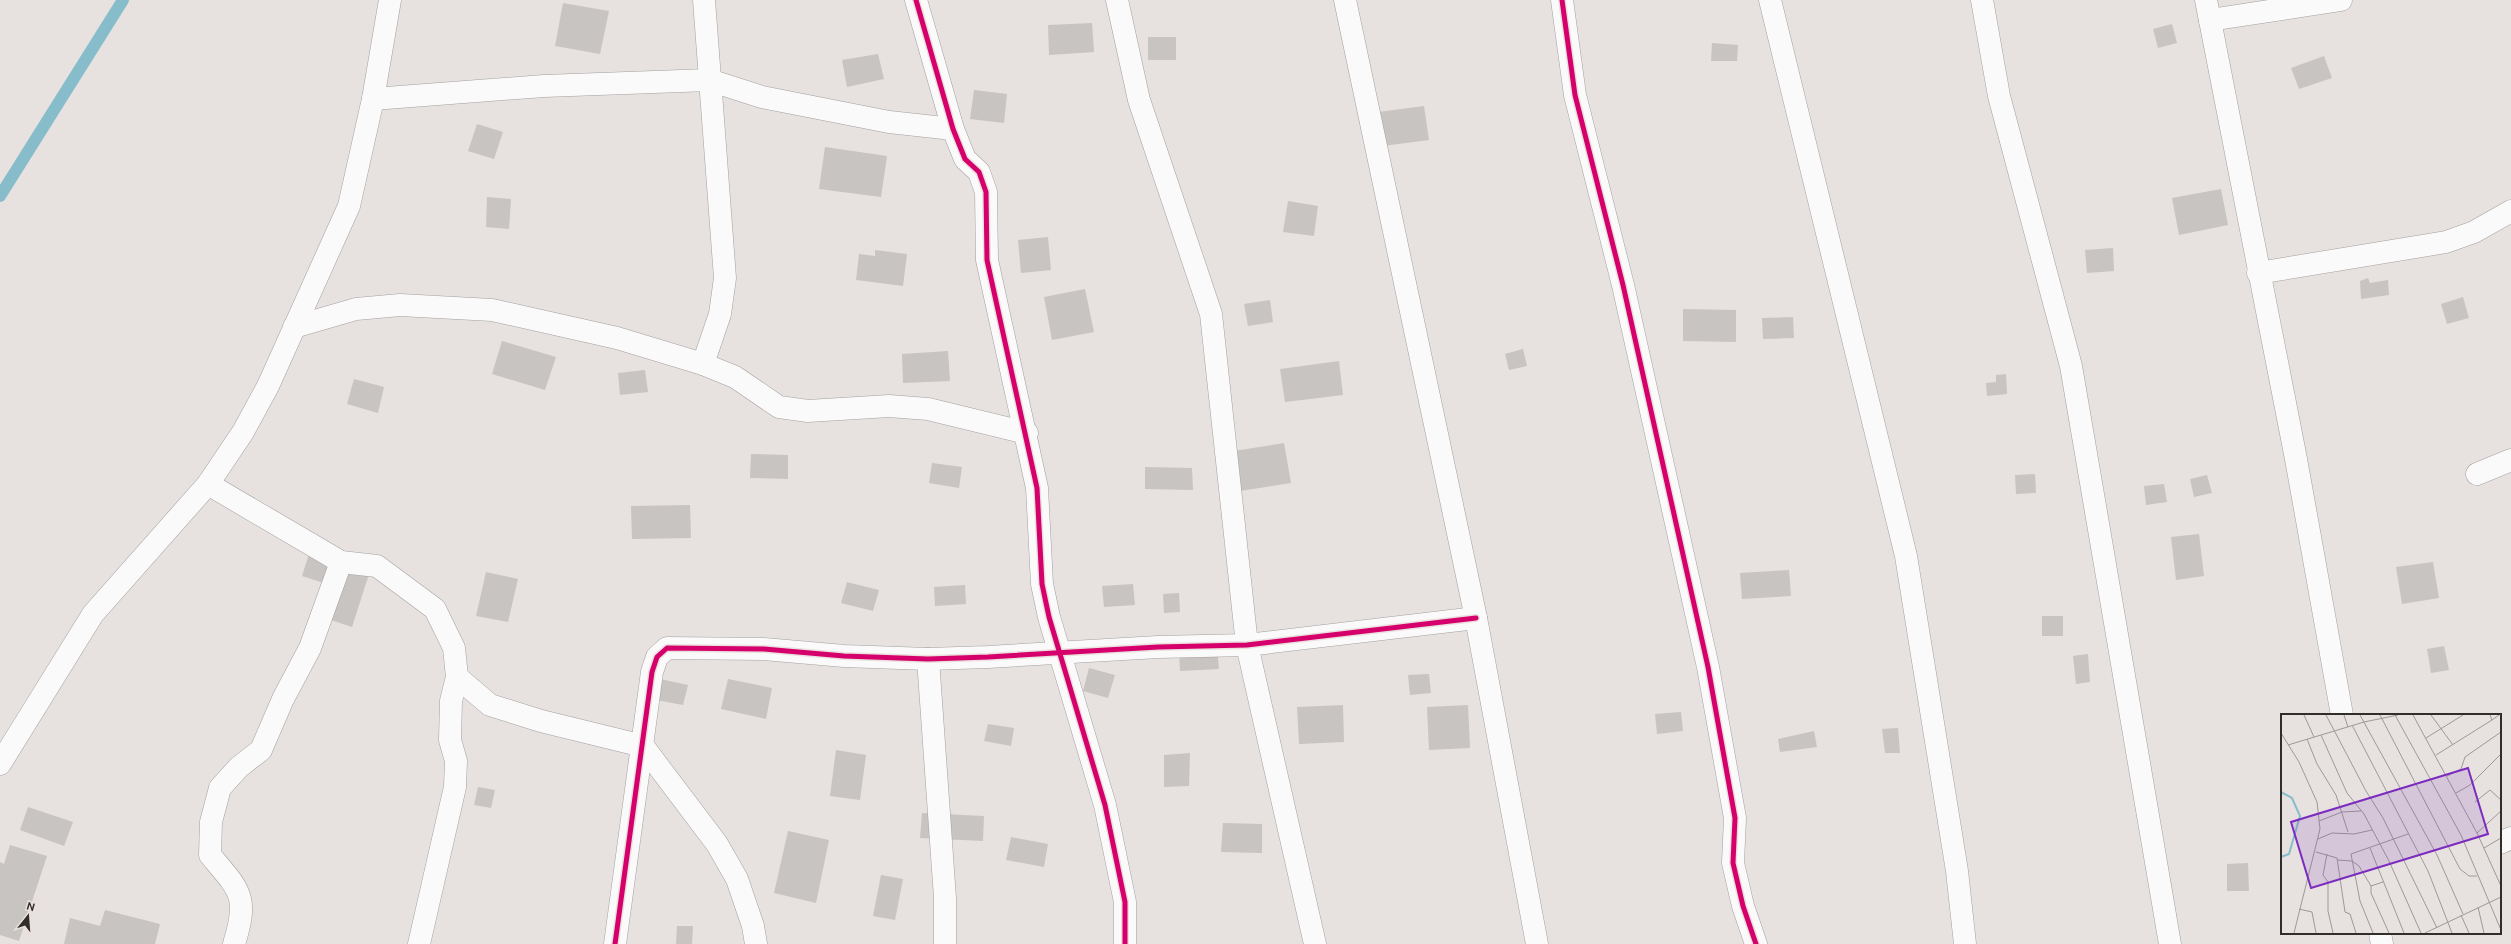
<svg xmlns="http://www.w3.org/2000/svg" width="2511" height="944" font-family="Ubuntu,sans-serif">
  <style>
    .lines { fill: none; stroke-linecap: round; stroke-linejoin: round }
    .stream { stroke: #87bdca; stroke-width: 12 }
    .building { fill: #c8c4c2 }
    .street-casing { stroke: #a3a09f; stroke-width: 23 }
    .street { stroke: #fbfafa; stroke-width: 22 }
    .cycleway-casing { stroke: #eae0dd; stroke-width: 8 }
    .cycleway { stroke: #d6006c; stroke-width: 5 }
    .inset-river { fill: none; stroke: #87bdca; stroke-width: 2 }
    .inset-road { fill: none; stroke: #9e9998; stroke-width: 1 }
    .view { fill: #7b2cbf; fill-opacity: 0.15; stroke: #7b2cbf; stroke-width: 2 }
    .inset-edge { fill: none; stroke: #302d2b; stroke-width: 2 }
  </style>
  <rect width="100%" height="100%" fill="#e7e1e0"/>
  <g class="lines">
    <path class="stream" d="M0 196 123 0"/>
  </g>
  <g class="building">
    <path d="M563 3 609 11 600 54 555 46Z"/>
    <path d="M1092 23 1094 52 1049 55 1048 25Z"/>
    <path d="M2172 24 2177 43 2158 48 2153 29Z"/>
    <rect x="1148" y="37" width="28" height="23"/>
    <path d="M1712 43 1738 45 1737 61H1711Z"/>
    <path d="M878 54 884 79 847 87 842 60Z"/>
    <path d="M2324 56 2332 78 2299 89 2291 68Z"/>
    <path d="M974 90 1007 94 1004 123 970 119Z"/>
    <path d="M1424 106 1429 140 1367 148 1363 114Z"/>
    <path d="M477 124 503 132 494 159 468 151Z"/>
    <path d="M825 147 887 156 881 197 819 189Z"/>
    <path d="M2221 189 2228 225 2179 235 2172 198Z"/>
    <path d="M487 197 511 199 509 229 486 227Z"/>
    <path d="M1288 201 1318 206 1314 236 1283 232Z"/>
    <path d="M1048 237 1051 270 1021 273 1018 240Z"/>
    <path d="M2113 248 2114 271 2087 273 2085 250Z"/>
    <path d="M875 250 907 254 903 286 856 280 859 254 875 256Z"/>
    <path d="M2368 278 2370 283 2388 280 2389 295 2361 299 2360 281Z"/>
    <path d="M1085 289 1094 332 1052 340 1044 297Z"/>
    <path d="M2463 297 2469 318 2447 324 2441 304Z"/>
    <path d="M1270 300 1273 322 1248 326 1244 304Z"/>
    <path d="M1683 309 1736 310V342L1683 341Z"/>
    <path d="M1793 317 1794 338 1763 339 1762 318Z"/>
    <path d="M502 341 556 357 545 390 492 374Z"/>
    <path d="M1523 349 1527 366 1509 370 1505 354Z"/>
    <path d="M948 351 950 381 903 383 902 354Z"/>
    <path d="M1339 361 1343 395 1285 402 1280 369Z"/>
    <path d="M645 370 648 392 620 395 618 373Z"/>
    <path d="M2006 374 2007 394 1987 396 1986 383 1996 382V375Z"/>
    <path d="M354 379 384 387 378 413 347 404Z"/>
    <path d="M1284 443 1291 483 1240 491 1234 451Z"/>
    <path d="M751 454 788 455V479L750 478Z"/>
    <path d="M932 463 962 467 959 488 929 483Z"/>
    <path d="M1145 467 1192 468 1193 490 1145 489Z"/>
    <path d="M2035 474 2036 493 2016 494 2015 475Z"/>
    <path d="M2207 475 2212 493 2194 497 2190 479Z"/>
    <path d="M2164 484 2167 502 2146 505 2144 486Z"/>
    <path d="M690 505 691 538 632 539 631 506Z"/>
    <path d="M2199 534 2204 576 2176 580 2171 537Z"/>
    <path d="M309 554 369 574 352 627 325 618 336 587 302 576Z"/>
    <path d="M2433 562 2439 598 2402 604 2396 567Z"/>
    <path d="M1789 570 1791 596 1742 599 1740 573Z"/>
    <path d="M486 572 518 579 508 622 476 616Z"/>
    <path d="M847 582 879 590 873 611 841 603Z"/>
    <path d="M1133 584 1135 605 1104 607 1102 586Z"/>
    <path d="M965 585 966 604 935 606 934 587Z"/>
    <path d="M1179 593 1180 612 1164 613 1163 594Z"/>
    <rect x="2042" y="616" width="21" height="20"/>
    <path d="M2444 646 2449 670 2431 673 2427 649Z"/>
    <path d="M1217 647 1219 669 1180 671 1179 650Z"/>
    <path d="M2088 654 2090 682 2076 684 2073 656Z"/>
    <path d="M1089 668 1115 675 1108 698 1083 691Z"/>
    <path d="M1429 674 1431 693 1410 695 1408 675Z"/>
    <path d="M655 678 688 685 683 705 651 699Z"/>
    <path d="M728 679 772 688 766 719 721 709Z"/>
    <path d="M1343 705 1344 742 1299 744 1297 707Z"/>
    <path d="M1468 705 1470 748 1429 750 1427 707Z"/>
    <path d="M1681 712 1683 731 1657 734 1655 714Z"/>
    <path d="M988 724 1014 728 1011 746 984 741Z"/>
    <path d="M1898 728 1900 753H1885L1882 729Z"/>
    <path d="M1814 731 1817 747 1780 752 1778 739Z"/>
    <path d="M836 750 866 755 860 800 830 796Z"/>
    <path d="M1190 753 1189 786 1164 787V755Z"/>
    <path d="M478 787 495 790 491 808 474 805Z"/>
    <path d="M28 807 73 822 64 846 20 830Z"/>
    <path d="M922 813 984 816 983 841 920 838Z"/>
    <path d="M1223 823 1262 824V853L1221 852Z"/>
    <path d="M788 831 829 840 816 903 774 893Z"/>
    <path d="M1011 837 1048 844 1044 867 1006 860Z"/>
    <path d="M10 845 47 856 19 941 0 935V862L4 864Z"/>
    <path d="M2248 863 2249 891H2227V864Z"/>
    <path d="M881 875 903 879 895 920 873 916Z"/>
    <path d="M105 910 160 924 155 944H64L70 918 100 926Z"/>
    <path d="M677 926H693L692 944H676Z"/>
  </g>
  <g class="lines">
    <g class="street-casing">
      <g id="street">
        <path d="M916 0 953 129 965 159 979 172 986 192 987 260 1037 488 1042 584 1049 617 1105 805 1125 902V944"/>
        <path d="M1117 0 1139 100 1211 314 1247 645 1315 944"/>
        <path d="M1345 0 1476 618 1537 944"/>
        <path d="M1562 0 1575 95 1623 285 1708 667 1735 818 1733 863 1743 906 1756 944"/>
        <path d="M1770 0 1906 556 1957 871 1965 944"/>
        <path d="M1982 0 1999 96 2071 366 2170 944"/>
        <path d="M2206 0 2296 459 2342 715"/>
        <path d="M2210 20 2341 0"/>
        <path d="M373 99 544 86 709 80 762 97 889 122 953 129"/>
        <path d="M2258 273 2446 242 2474 232 2511 211"/>
        <path d="M294 327 356 309 400 305 492 310 617 338 703 364 735 377 779 407 808 411 889 406 928 409 1027 433"/>
        <path d="M703 364 720 314 725 278 704 0"/>
        <path d="M2477 474 2511 460"/>
        <path d="M208 484 341 562 377 566 435 609 454 648 457 677 451 701 450 740 456 761 455 787 419 944"/>
        <path d="M928 659 945 898V944"/>
        <path d="M457 677 490 705 541 721 643 746 717 844 737 879 753 926 756 944"/>
        <path d="M0 764 93 614 208 484 243 432 268 386 349 206 373 99 390 0"/>
        <path d="M2500 843 2511 838"/>
        <path d="M2380 933 2382 944"/>
        <path d="M234 944C249 896 240 891 210 855L211 822 220 788 239 767 261 750 283 699 310 648 341 562"/>
        <path d="M615 944 652 672 657 657 667 648 764 649 844 656 928 659 988 657 1158 647 1247 645 1476 618"/>
      </g>
    </g>
    <use href="#street" class="street"/>
    <g class="cycleway-casing">
      <g id="cycleway">
        <path d="M916 0 953 129 965 159 979 172 986 192 987 260 1037 488 1042 584 1049 617 1105 805 1125 902V944"/>
        <path d="M1562 0 1575 95 1623 285 1708 667 1735 818 1733 863 1743 906 1756 944"/>
        <path d="M615 944 652 672 657 657 667 648 764 649 844 656 928 659 988 657 1158 647 1247 645 1476 618"/>
      </g>
    </g>
    <use href="#cycleway" class="cycleway"/>
  </g>
  <g transform="translate(2281 714)">
    <rect width="220" height="220" fill="#e7e1e0"/>
    <path class="inset-river" d="M0 78 11 84 19 102 8 140 0 143"/>
    <path class="inset-road" d="M23 1 33 23M45 1 85 77 102 104 156 214M63 1 67 13M79 1 156 141 182 200M99 1 179 155 188 162H196M114 1 180 121 220 216M132 1 196 119 220 172M150 1 172 31M209 1 211 6 218 1M71 11 147 157 171 219M0 19 18 48 36 88 39 115 13 219M40 21 66 79 83 100 108 147 140 219M145 24 182 1M26 25 36 50 55 81 67 118M7 31 83 8 117 1M155 41 211 6M166 62 180 55 184 43 220 18M175 79 189 71 220 40M194 88 209 76 220 86M38 107 61 98 80 97M196 119 220 97M37 125 51 119 73 120 91 116M89 134 123 219M203 134 220 124M35 138 56 144 64 198 69 200 75 219M46 140 42 161 47 168V197L52 219M56 146 71 147 78 152 90 172M102 168 90 172V179L108 219M197 193 203 219M18 195 31 198 35 219M180 201 188 219M92 219 79 187 70 140 127 120M144 219 220 183"/>
    <path class="view" d="M187 54 207 120 30 174 10 108Z"/>
    <rect width="220" height="220" class="inset-edge"/>
  </g>
  <g transform="translate(28 916) rotate(17)" stroke="#eae0dd" stroke-width="3" paint-order="stroke">
  <path d="M0-3L7 15L0 10L-7 15Z" fill="#302d2b"/>
  <text y="-6" font-size="11" font-weight="bold" text-anchor="middle" fill="#302d2b">N</text>
  </g>
</svg>
